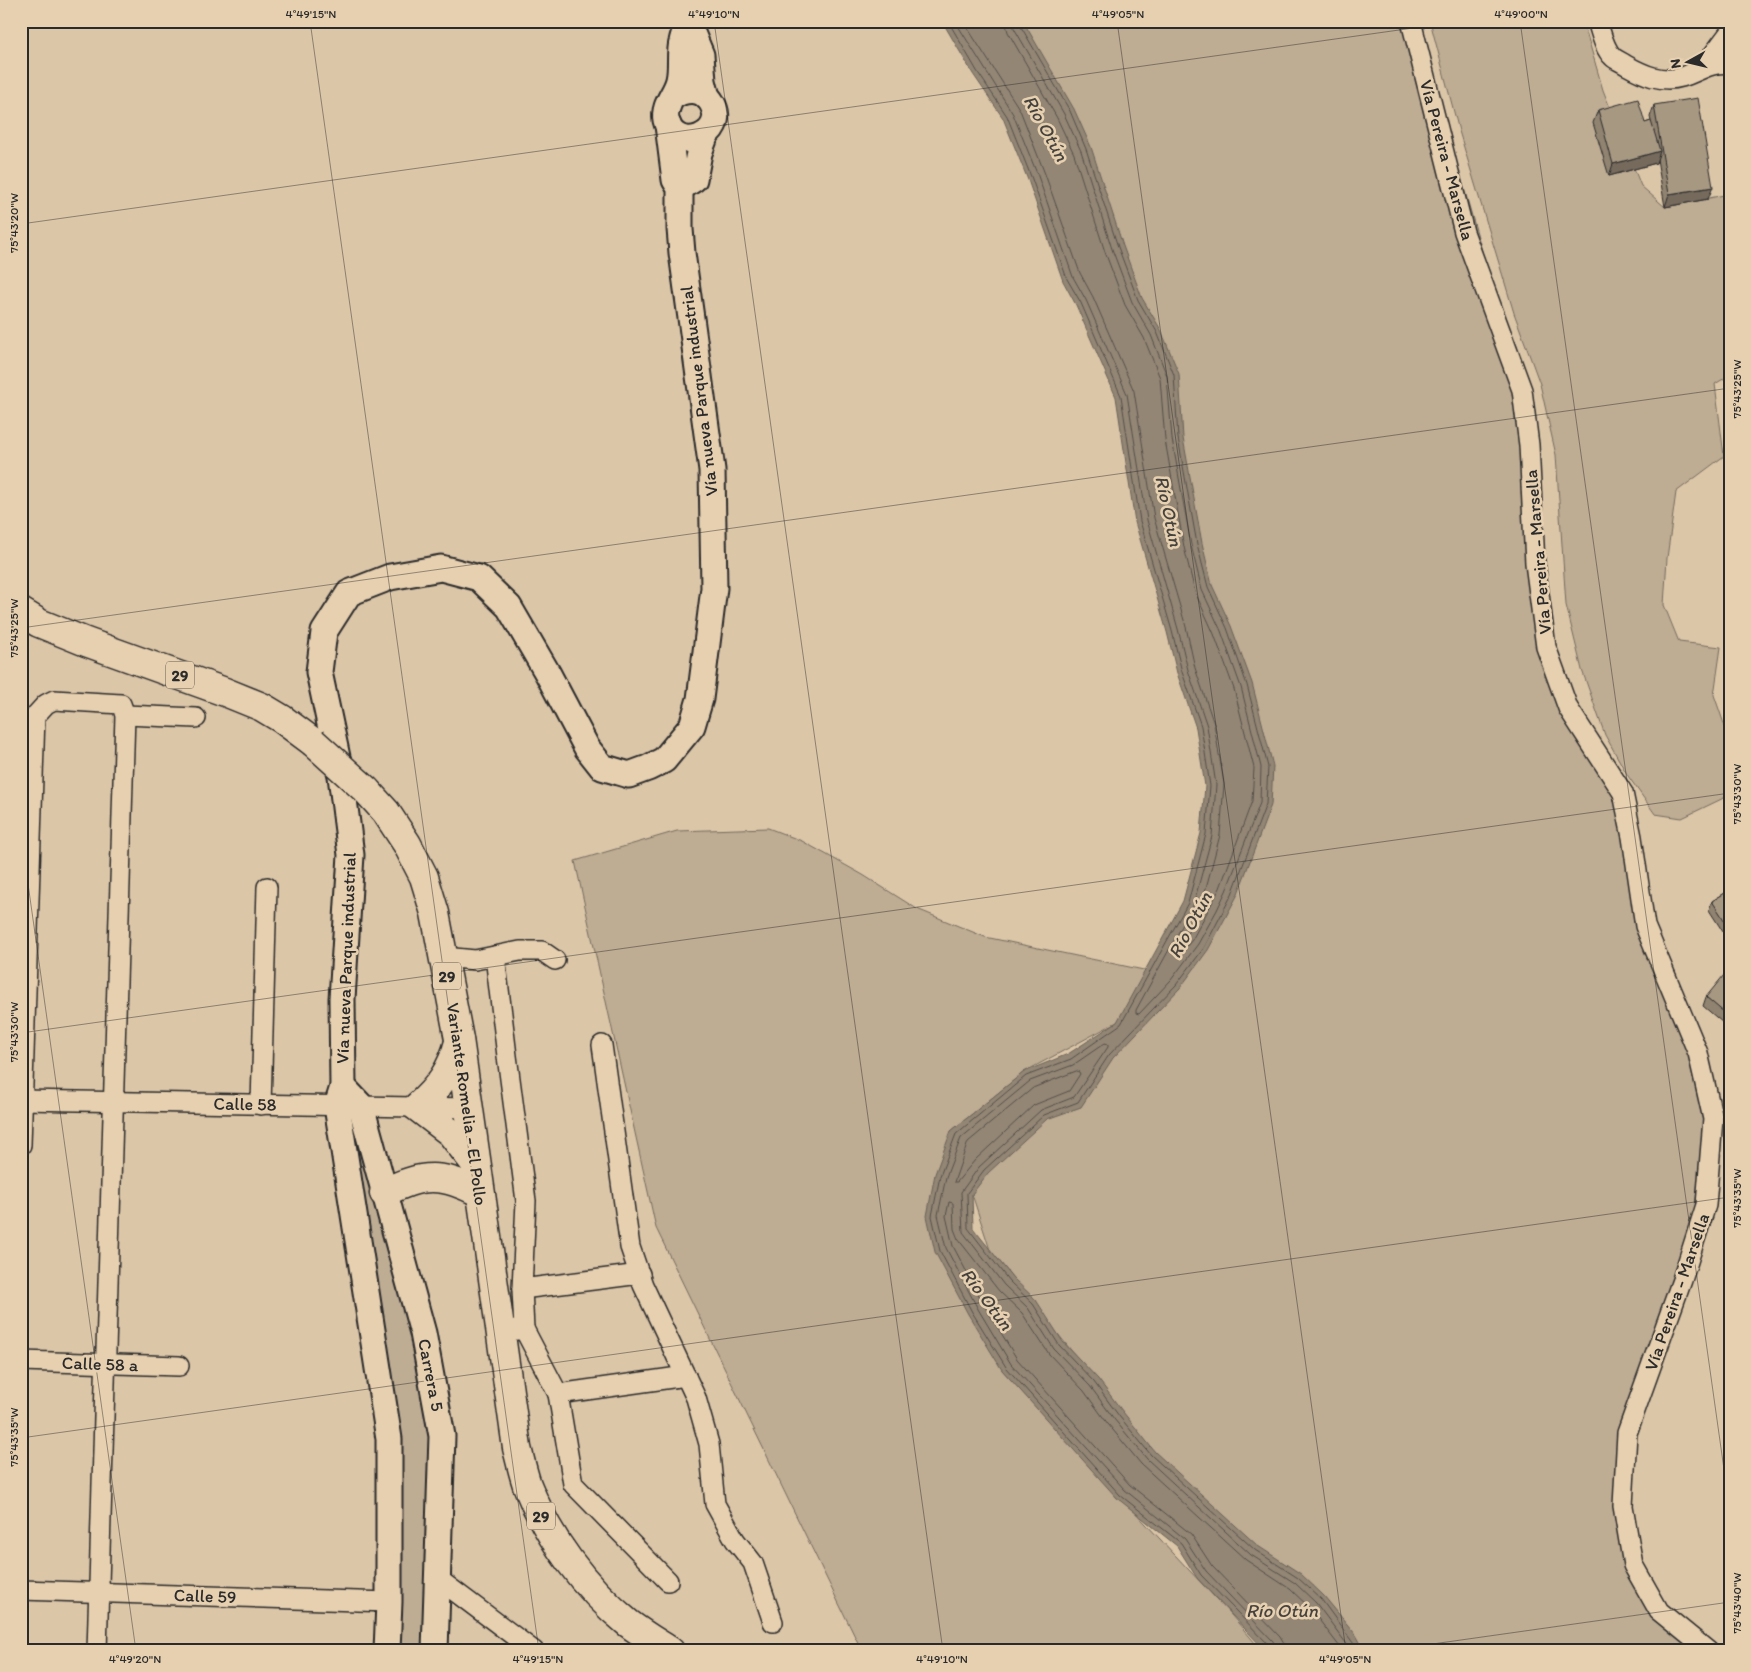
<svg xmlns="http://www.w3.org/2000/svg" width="1751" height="1672" font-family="Itim,sans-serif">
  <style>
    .green { fill: #beac93; stroke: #746c5f }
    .water { fill: #938675; stroke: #696257 }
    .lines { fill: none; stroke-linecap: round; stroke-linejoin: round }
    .shore { stroke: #554f49; stroke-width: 1 }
    .minor-casing { stroke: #2b2b2b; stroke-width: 22 }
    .major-casing { stroke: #2b2b2b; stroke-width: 29 }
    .highway-casing { stroke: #2b2b2b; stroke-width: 31 }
    .minor { stroke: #e7d0b0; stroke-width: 19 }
    .major { stroke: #e7d0b0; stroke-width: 25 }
    .highway { stroke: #e7d0b0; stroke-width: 28 }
    .highway-bridge-casing { stroke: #2b2b2b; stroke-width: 31; stroke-linecap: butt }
    .highway-bridge { stroke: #e7d0b0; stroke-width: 28 }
    .wall { fill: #908370; stroke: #2b2b2b }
    .shaded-wall { fill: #756a5b; stroke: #2b2b2b }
    .building { fill: #a79882; stroke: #2b2b2b }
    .ticks { fill: none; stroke: #2b2b2b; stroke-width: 1; stroke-opacity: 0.45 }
    .labels { text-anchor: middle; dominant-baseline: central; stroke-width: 5; stroke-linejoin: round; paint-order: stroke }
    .shield { fill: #e7d0b0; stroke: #635c53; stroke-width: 1 }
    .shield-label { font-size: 16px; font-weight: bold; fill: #2b2b2b }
    .street-label { font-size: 18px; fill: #2b2b2b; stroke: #e7d0b0 }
    .water-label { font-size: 19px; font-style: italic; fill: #45423e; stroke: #e7d0b0 }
    .neatline { fill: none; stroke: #2b2b2b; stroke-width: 2 }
    .ticks-label { font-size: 12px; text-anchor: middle; fill: #2b2b2b }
  </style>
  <rect width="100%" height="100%" fill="#dcc6a8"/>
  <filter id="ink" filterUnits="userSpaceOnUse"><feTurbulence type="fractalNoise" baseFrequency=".02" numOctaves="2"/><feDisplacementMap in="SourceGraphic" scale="10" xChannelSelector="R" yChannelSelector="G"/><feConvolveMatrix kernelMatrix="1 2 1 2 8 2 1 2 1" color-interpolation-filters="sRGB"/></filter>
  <g filter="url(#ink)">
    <g class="green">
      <path d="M982 21H1416L1522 390 1545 644 1623 793 1642 904 1707 1094 1690 1257 1638 1403 1623 1505 1659 1611 1719 1651H1318L1282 1611 990 1250 972 1194 1013 1120 1131 1039 1261 821 1220 681Z"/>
      <path d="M1430 21H1583L1603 90 1641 186 1665 207 1729 194 1730 375 1715 384 1724 456 1676 492 1667 558 1664 605 1679 642 1721 647 1714 695 1730 741V795L1682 818 1655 814 1628 776 1605 735 1582 670 1566 605 1556 455 1540 384 1514 313 1459 131Z"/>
      <path d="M768 828 802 841 863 875 917 909 985 937 1163 974 1117 1022 1024 1072 951 1131 1002 1370 1232 1616 1262 1651H862L656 1228 575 861 677 831Z"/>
      <path d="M337 1106H361L442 1436 435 1651H387L389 1439Z"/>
    </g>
    <path class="water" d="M942 21H1023L1074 109 1091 147 1123 246 1142 298 1161 330 1179 374 1183 438 1202 543 1212 585 1231 626 1252 683 1273 766 1271 805 1237 896 1208 950 1180 988 1113 1058 1081 1107 1047 1119 988 1173 972 1194 973 1228 1013 1278 1036 1300 1063 1342 1098 1379 1123 1412 1155 1452 1258 1546 1301 1574 1324 1596 1356 1635 1365 1651H1269L1262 1647 1197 1578 1177 1546 1117 1498 1002 1370 968 1314 935 1252 927 1216 935 1174 951 1131 1024 1072 1068 1054 1117 1022 1183 901 1201 833 1205 786 1196 728 1177 673 1167 632 1135 522 1116 397 1076 305 1063 281 1028 180 1003 118 973 74Z"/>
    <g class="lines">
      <g class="shore">
        <path d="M948 21 977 71 1007 116 1032 179 1067 279 1081 303 1121 396 1140 521 1172 631 1182 672 1201 726 1210 786 1206 834 1188 903 1121 1024 1071 1059 1026 1076 956 1134 940 1176 932 1216 940 1251 972 1312 1006 1367 1120 1495 1181 1543 1201 1575 1269 1645 1271 1651"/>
        <path d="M955 21 1013 114 1038 176 1073 277 1086 300 1127 394 1147 520 1178 629 1188 670 1207 726 1216 785 1212 836 1193 906 1136 1010V1013L1139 1014 1171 980 1198 944 1217 910 1226 891 1260 803 1261 767 1241 687 1221 631 1202 590 1191 545 1172 439 1167 376 1151 335 1132 302 1112 249 1081 151 1064 114 1014 28 1013 21"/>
        <path d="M963 21 1020 110 1045 174 1080 273 1093 297 1134 391 1154 518 1186 627 1195 668 1214 724 1224 784 1220 835 1201 907 1179 949V952H1182L1192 940 1220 888 1252 801 1254 768 1234 689 1214 634 1195 592 1184 547 1165 440 1160 378 1144 338 1125 305 1105 252 1074 154 1057 118 1008 32 1005 21"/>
        <path d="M1019 21 1020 25 1070 111 1086 149 1118 247 1138 300 1157 332 1174 375 1178 438 1197 544 1208 587 1227 628 1247 685 1268 767 1266 804 1232 894 1204 948 1176 985 1109 1055 1078 1102 1044 1115 984 1170 967 1193 968 1228 1009 1281 1033 1304 1059 1345 1094 1382 1119 1416 1151 1455 1255 1550 1298 1578 1321 1599 1359 1651"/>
        <path d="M1077 1071 1079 1072 1080 1074 1069 1091 1034 1105 975 1160 957 1182H954L968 1142 1033 1088Z"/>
        <path d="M1277 1651 1273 1641 1206 1571 1185 1539 1125 1490 1011 1364 978 1309 946 1248 938 1215 946 1177 961 1138 1030 1081 1073 1065 1105 1043 1108 1044V1047L1074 1097 1041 1110 979 1167 961 1192 963 1232 1004 1285 1028 1308 1054 1349 1090 1386 1114 1419 1147 1459 1251 1555 1295 1583 1316 1603 1352 1651"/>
        <path d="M1284 1651V1644L1280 1637 1212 1566 1191 1534 1130 1485 1017 1359 984 1305 953 1246 946 1216 949 1202 953 1203 954 1229 958 1239 999 1291 1022 1313 1049 1354 1084 1391 1108 1424 1141 1464 1246 1560 1290 1589 1310 1608 1343 1651"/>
      </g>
      <g class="minor-casing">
        <g id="minor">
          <path d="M1411 21 1464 232 1522 390 1529 445 1535 563 1546 647 1568 708 1623 793 1632 837 1645 926 1698 1053 1713 1119 1706 1205 1682 1280 1627 1433 1623 1506 1633 1565 1659 1611 1708 1651"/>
          <path d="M1597 21C1601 32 1604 49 1613 57 1616 60 1622 62 1626 65 1644 75 1662 83 1682 77 1698 72 1712 61 1730 64"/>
          <path d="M1703 68 1730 32"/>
          <path d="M125 715 196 718"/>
          <path d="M495 956 507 1056 526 1201 522 1289 640 1274"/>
          <path d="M444 957 475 960 520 951H542L555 960"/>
          <path d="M602 1045 630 1247 643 1285 696 1398 709 1444 715 1504 735 1540 753 1563 773 1622"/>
          <path d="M21 1100 469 1108"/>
          <path d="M261 1105 267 887"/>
          <path d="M21 1145 35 716 46 704 54 700 121 704 125 715 97 1651"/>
          <path d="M522 1289 524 1329"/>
          <path d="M501 1332 524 1329 558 1394 686 1376"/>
          <path d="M21 1361 179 1366"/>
          <path d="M558 1394 573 1484 668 1581"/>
          <path d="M437 1578 534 1651"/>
          <path d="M21 1590 389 1602"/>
        </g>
      </g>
      <g class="major-casing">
        <g id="major">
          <path d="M687 21 701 55 703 81 707 97"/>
          <path d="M672 97C685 88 703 87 712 103 730 136 675 156 666 120 663 105 676 94 679 80 682 68 679 54 682 42 683 36 686 29 688 23"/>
          <path d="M680 188 694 179 699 153 706 134"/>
          <path d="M343 1087 361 1106 423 1333 442 1436 435 1651"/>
          <path d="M387 1651 389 1602V1439L337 1106 343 1087 342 999 351 855 341 776 319 672 324 632 349 593 390 577 441 568 479 578 509 607 548 674 587 748 602 767 629 775 648 768 664 760 692 726 700 699 714 588 712 470 682 253 680 229V188L675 180 668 125"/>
        </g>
      </g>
      <g class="highway-casing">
        <g id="highway">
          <path d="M21 612 39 623 86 642 225 692 262 707 282 719 313 742"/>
          <path d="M366 790 386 812 407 844 424 877 435 913 459 1039 517 1448C520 1460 523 1473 527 1485 548 1538 584 1587 628 1623 641 1633 656 1642 670 1651"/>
          <path d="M459 1042C452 1069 439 1088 417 1107L451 1133 476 1165"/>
          <path d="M384 1193C421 1173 443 1173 480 1193"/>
        </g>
      </g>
      <use href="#minor" class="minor"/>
      <use href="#major" class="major"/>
      <use href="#highway" class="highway"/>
      <g class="highway-bridge-casing">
        <path id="highway-bridge" d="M313 742 366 790"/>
      </g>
      <use href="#highway-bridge" class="highway-bridge"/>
    </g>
    <g class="wall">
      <path d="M1654 105 1708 199 1665 207 1657 159 1656 163 1609 176 1593 123 1598 110 1645 123 1651 121 1650 117Z"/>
      <path d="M1730 890V931L1725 935 1709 910 1712 901Z"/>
      <path d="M1706 997 1730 1014 1723 1023 1703 1006Z"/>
    </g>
    <g class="shaded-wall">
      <path d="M1660 151 1656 163 1609 176 1613 164Z"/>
      <path d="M1713 187 1708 199 1665 207 1669 194Z"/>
      <path d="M1730 925V931L1725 935 1728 926Z"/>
      <path d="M1730 1010V1014L1723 1023 1726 1014Z"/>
    </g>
    <g class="building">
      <path d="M1698 98 1713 187 1669 194 1654 105Z"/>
      <path d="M1638 99 1645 123 1651 121 1660 151 1613 164 1598 110Z"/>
      <path d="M1730 890V925L1728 926 1712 901Z"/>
      <path d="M1724 975 1730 980V1010L1726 1014 1706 997Z"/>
    </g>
  </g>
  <path class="ticks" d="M310 21 539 1651M714 21 943 1651M1117 21 1346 1651M1520 21 1730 1512M21 224 1463 21M21 628 1730 388M21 834 136 1651M21 1033 1730 793M21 1438 1730 1197M1383 1651 1730 1602"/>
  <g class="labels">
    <g class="shield">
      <rect x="166" y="661.5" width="28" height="27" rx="4"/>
      <rect x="433" y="962.5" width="28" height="27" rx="4"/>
      <rect x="527" y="1502.5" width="28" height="27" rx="4"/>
    </g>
    <g class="shield-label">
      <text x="180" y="675">29</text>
      <text x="447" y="976">29</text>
      <text x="541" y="1516">29</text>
    </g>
    <g class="street-label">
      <text transform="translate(1447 160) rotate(75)">Vía Pereira - Marsella</text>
      <text transform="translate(699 391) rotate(-97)">Vía nueva Parque industrial</text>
      <text transform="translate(1538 552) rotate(-95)">Vía Pereira - Marsella</text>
      <text transform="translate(346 958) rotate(-88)">Vía nueva Parque industrial</text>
      <text transform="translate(245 1104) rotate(1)">Calle 58</text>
      <text transform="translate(467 1104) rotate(82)">Variante Romelia - El Pollo</text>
      <text transform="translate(1677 1292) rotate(-71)">Vía Pereira - Marsella</text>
      <text transform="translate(100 1364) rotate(2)">Calle 58 a</text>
      <text transform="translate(431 1375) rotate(79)">Carrera 5</text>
      <text transform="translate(205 1596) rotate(2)">Calle 59</text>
    </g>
    <g class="water-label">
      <text transform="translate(1046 128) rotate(61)">Río Otún</text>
      <text transform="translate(1169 511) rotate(78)">Río Otún</text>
      <text transform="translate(1190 925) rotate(-62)">Río Otún</text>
      <text transform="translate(987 1299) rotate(53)">Río Otún</text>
      <text x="1282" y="1610">Río Otún</text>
    </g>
  </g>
  <rect width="1751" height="1672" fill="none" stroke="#e7d0b0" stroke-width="55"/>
  <g transform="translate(1688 62) rotate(262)" stroke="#e7d0b0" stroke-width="4" paint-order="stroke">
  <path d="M0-4L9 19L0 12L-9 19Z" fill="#2b2b2b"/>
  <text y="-8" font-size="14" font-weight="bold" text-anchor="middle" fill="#2b2b2b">N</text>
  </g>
  <rect x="28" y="28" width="1696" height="1616" class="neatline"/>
  <g class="ticks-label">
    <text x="311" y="18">4°49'15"N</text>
    <text x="714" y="18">4°49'10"N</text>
    <text x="1118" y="18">4°49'05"N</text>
    <text x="1521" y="18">4°49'00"N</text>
    <text transform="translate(14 223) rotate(-90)" y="4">75°43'20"W</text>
    <text transform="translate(1737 389) rotate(-90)" y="4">75°43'25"W</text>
    <text transform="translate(14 628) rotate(-90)" y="4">75°43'25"W</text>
    <text transform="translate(1737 794) rotate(-90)" y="4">75°43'30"W</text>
    <text transform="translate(14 1032) rotate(-90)" y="4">75°43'30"W</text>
    <text transform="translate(1737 1198) rotate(-90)" y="4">75°43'35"W</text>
    <text transform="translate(14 1437) rotate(-90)" y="4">75°43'35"W</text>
    <text transform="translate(1737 1603) rotate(-90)" y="4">75°43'40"W</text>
    <text x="135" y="1663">4°49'20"N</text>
    <text x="538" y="1663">4°49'15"N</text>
    <text x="942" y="1663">4°49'10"N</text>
    <text x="1345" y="1663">4°49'05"N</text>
  </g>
</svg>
